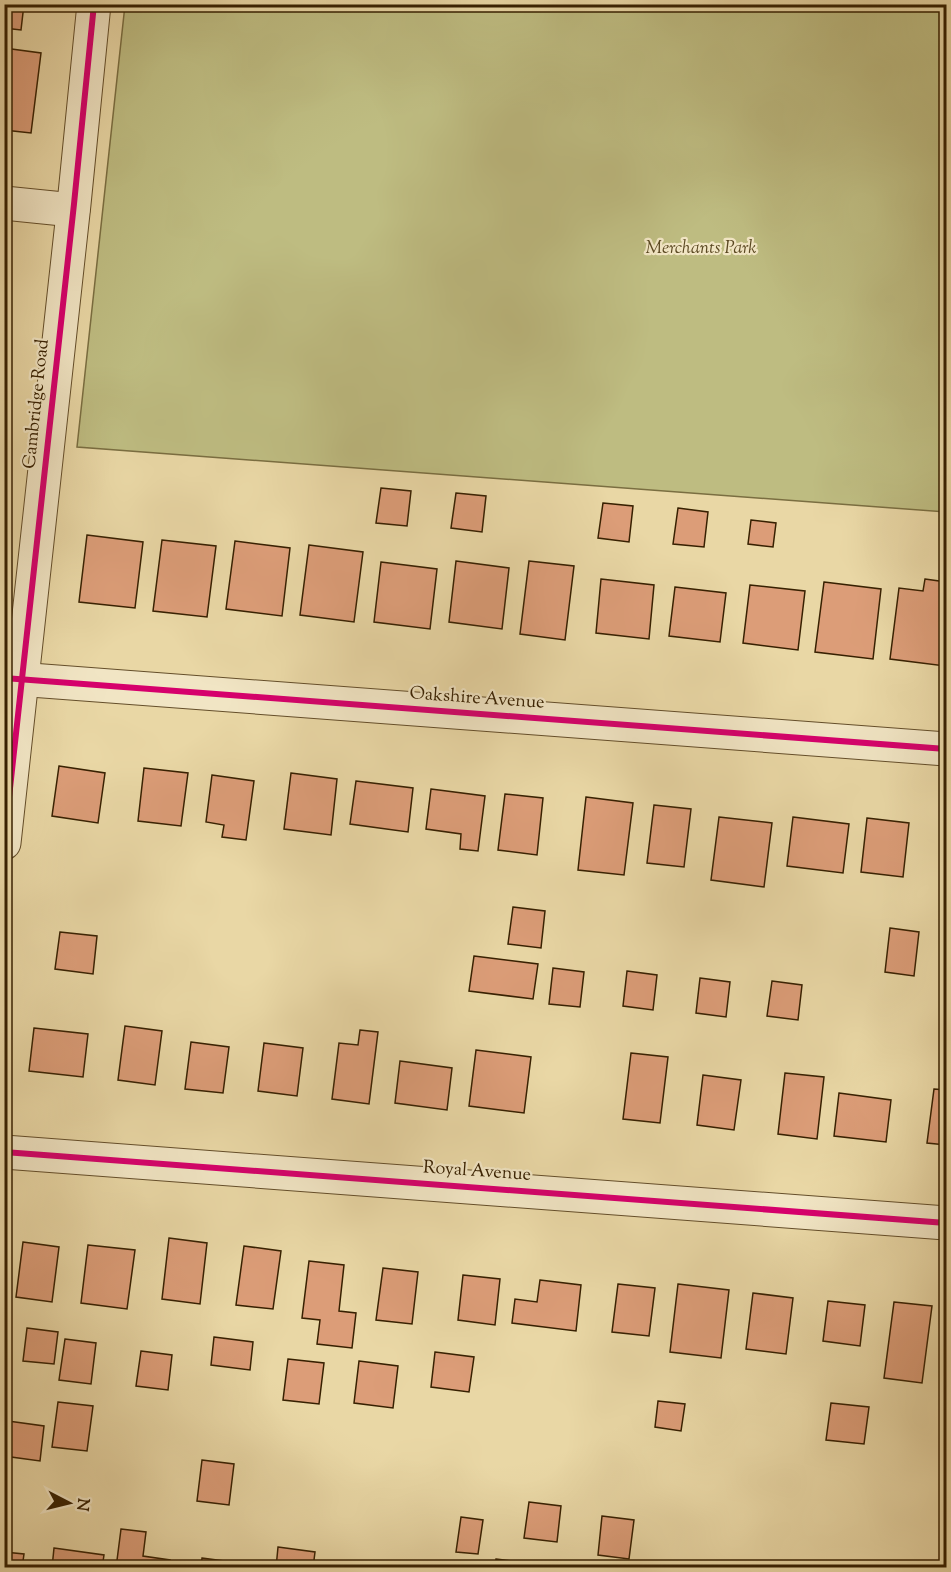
<svg xmlns="http://www.w3.org/2000/svg" width="951" height="1572" font-family="'Sorts Mill Goudy',serif">
  <style>
    .green { fill: #bebc81; stroke: #7a6e41; stroke-width: 1.5 }
    .building { fill: #dc9d78; stroke: #372001; stroke-width: 1.5 }
    .lines { fill: none; stroke-linecap: round; stroke-linejoin: round }
    .minor-casing { stroke: #644e2a; stroke-width: 35 }
    .minor { stroke: #f1e5c4; stroke-width: 33 }
    .cycleway-casing { stroke: #f1e5c4; stroke-width: 10 }
    .cycleway { stroke: #d6006c; stroke-width: 6 }
    .labels { text-anchor: middle; dominant-baseline: central; stroke-width: 4.5; stroke-linejoin: round; paint-order: stroke }
    .park-label { font-size: 18px; font-style: italic; fill: #594721; stroke: #f1e5c4 }
    .street-label { font-size: 18px; fill: #372001; stroke: #f1e5c4 }
  </style>
  <rect width="100%" height="100%" fill="#e9d7a5"/>
  <filter id="stains"><feTurbulence type="fractalNoise" baseFrequency=".00333" numOctaves="4"/><feColorMatrix values="0 0 0 0 .2 0 0 0 0 .09 0 0 0 0 .02 0 0 0 .5 -.17"/></filter>
  <radialGradient id="worn" r=".72"><stop offset=".6" stop-color="#630" stop-opacity="0"/><stop offset="1" stop-color="#630" stop-opacity=".3"/></radialGradient>
  <path class="green" d="M125 5H946V512L77 447Z"/>
  <g class="building">
    <path d="M4 4H24L21 30 4 28Z"/>
    <path d="M4 48 41 53 31 133 4 130Z"/>
    <path d="M381 488 411 491 407 526 376 523Z"/>
    <path d="M456 493 486 496 482 532 451 528Z"/>
    <path d="M603 503 633 506 629 542 598 538Z"/>
    <path d="M678 508 708 512 704 547 673 544Z"/>
    <path d="M751 520 776 523 773 547 748 544Z"/>
    <path d="M87 535 143 542 135 608 79 602Z"/>
    <path d="M162 540 216 546 207 617 153 611Z"/>
    <path d="M235 541 290 548 282 616 226 609Z"/>
    <path d="M309 545 363 552 354 622 300 615Z"/>
    <path d="M456 561 509 568 502 629 449 622Z"/>
    <path d="M529 561 574 566 565 640 520 634Z"/>
    <path d="M381 562 437 569 430 629 374 622Z"/>
    <path d="M601 579 654 585 649 639 596 633Z"/>
    <path d="M925 579 946 582 945 666 890 659 899 588 923 591Z"/>
    <path d="M824 582 881 589 873 659 815 652Z"/>
    <path d="M750 585 805 591 798 650 743 643Z"/>
    <path d="M675 587 726 593 720 642 669 636Z"/>
    <path d="M59 766 105 773 98 823 52 816Z"/>
    <path d="M144 768 188 773 181 826 138 821Z"/>
    <path d="M291 773 337 779 331 835 284 829Z"/>
    <path d="M212 775 254 781 246 840 222 837 224 825 206 822Z"/>
    <path d="M356 781 413 788 408 832 350 824Z"/>
    <path d="M431 789 485 796 478 851 460 849 461 834 426 829Z"/>
    <path d="M505 794 543 798 537 855 498 850Z"/>
    <path d="M586 797 633 803 624 875 578 870Z"/>
    <path d="M654 805 691 809 684 867 647 863Z"/>
    <path d="M719 817 772 823 764 887 711 880Z"/>
    <path d="M793 817 849 824 843 873 787 866Z"/>
    <path d="M867 818 909 823 903 877 861 872Z"/>
    <path d="M513 907 545 911 541 948 508 944Z"/>
    <path d="M890 928 919 932 914 976 885 972Z"/>
    <path d="M60 932 97 936 93 974 55 969Z"/>
    <path d="M474 956 538 964 533 999 469 991Z"/>
    <path d="M553 968 584 972 580 1007 549 1004Z"/>
    <path d="M627 971 657 975 653 1010 623 1006Z"/>
    <path d="M700 978 730 982 726 1017 696 1013Z"/>
    <path d="M772 981 802 985 798 1020 767 1016Z"/>
    <path d="M125 1026 162 1031 155 1085 118 1080Z"/>
    <path d="M34 1028 88 1034 83 1077 29 1071Z"/>
    <path d="M360 1030 378 1032 369 1104 332 1099 339 1043 358 1045Z"/>
    <path d="M191 1042 229 1047 223 1093 185 1089Z"/>
    <path d="M264 1043 303 1048 297 1096 258 1091Z"/>
    <path d="M476 1050 531 1057 524 1113 469 1106Z"/>
    <path d="M631 1053 668 1057 660 1123 623 1119Z"/>
    <path d="M400 1061 452 1068 447 1110 395 1103Z"/>
    <path d="M785 1073 824 1077 817 1139 778 1134Z"/>
    <path d="M703 1075 741 1080 734 1130 697 1125Z"/>
    <path d="M934 1089 946 1090V1145L927 1143Z"/>
    <path d="M839 1093 891 1100 886 1142 834 1136Z"/>
    <path d="M169 1238 207 1243 200 1304 162 1299Z"/>
    <path d="M23 1242 59 1247 52 1302 16 1297Z"/>
    <path d="M88 1245 135 1250 127 1309 81 1303Z"/>
    <path d="M244 1246 281 1251 273 1309 236 1305Z"/>
    <path d="M309 1261 344 1265 339 1311 356 1313 352 1348 317 1344 320 1320 302 1318Z"/>
    <path d="M383 1268 418 1272 412 1324 376 1320Z"/>
    <path d="M463 1275 500 1279 495 1325 458 1320Z"/>
    <path d="M540 1280 581 1285 576 1331 512 1323 515 1299 537 1302Z"/>
    <path d="M618 1284 655 1288 649 1336 612 1332Z"/>
    <path d="M678 1284 729 1290 721 1358 670 1352Z"/>
    <path d="M753 1293 793 1298 786 1354 746 1349Z"/>
    <path d="M828 1301 865 1305 860 1346 823 1341Z"/>
    <path d="M894 1302 932 1306 922 1383 884 1378Z"/>
    <path d="M27 1328 58 1332 54 1364 23 1361Z"/>
    <path d="M214 1337 253 1342 250 1370 211 1365Z"/>
    <path d="M65 1339 96 1343 91 1384 59 1380Z"/>
    <path d="M141 1351 172 1355 168 1390 136 1386Z"/>
    <path d="M435 1352 474 1357 469 1392 431 1387Z"/>
    <path d="M288 1359 324 1363 319 1404 283 1400Z"/>
    <path d="M359 1361 398 1366 393 1408 354 1403Z"/>
    <path d="M658 1401 685 1404 681 1431 655 1427Z"/>
    <path d="M58 1402 93 1406 87 1451 52 1447Z"/>
    <path d="M831 1403 869 1407 864 1444 826 1440Z"/>
    <path d="M8 1421 44 1426 40 1461 4 1456Z"/>
    <path d="M202 1460 234 1464 229 1505 197 1501Z"/>
    <path d="M529 1502 561 1506 557 1542 524 1538Z"/>
    <path d="M602 1516 634 1520 629 1559 598 1555Z"/>
    <path d="M461 1517 483 1520 478 1554 456 1552Z"/>
    <path d="M121 1529 146 1532 143 1556 170 1560 169 1568H116Z"/>
    <path d="M278 1547 315 1552 313 1568H276Z"/>
    <path d="M54 1548 104 1555 102 1568H52Z"/>
    <path d="M4 1552 24 1554 22 1568H4Z"/>
    <path d="M202 1558 254 1565V1568H201Z"/>
    <path d="M496 1559 537 1564V1568H495Z"/>
    <path d="M351 1562 388 1567V1568H350Z"/>
  </g>
  <g class="lines">
    <g class="minor-casing">
      <g id="minor">
        <path d="M4 203 73 210"/>
        <path d="M4 678 946 749"/>
        <path d="M4 843 74 204 94 4"/>
        <path d="M4 1152 946 1223"/>
      </g>
    </g>
    <use href="#minor" class="minor"/>
    <g class="cycleway-casing">
      <g id="cycleway">
        <path d="M4 678 946 749"/>
        <path d="M4 843 74 204 94 4"/>
        <path d="M4 1152 946 1223"/>
      </g>
    </g>
    <use href="#cycleway" class="cycleway"/>
  </g>
  <g class="labels">
    <g class="park-label">
      <text x="701" y="249">Merchants Park</text>
    </g>
    <g class="street-label">
      <text transform="translate(37 404) rotate(-84)">Cambridge Road</text>
      <text transform="translate(477 699) rotate(4)">Oakshire Avenue</text>
      <text transform="translate(477 1172) rotate(4)">Royal Avenue</text>
    </g>
  </g>
  <rect width="951" height="1572" fill="none" stroke="#e9d7a5" stroke-width="24"/>
  <rect x="6" y="6" width="939" height="1560" fill="none" stroke="#372001" stroke-width="3"/>
  <rect x="12" y="12" width="927" height="1548" fill="none" stroke="#372001" stroke-width="1.5"/>
  <g transform="translate(69 1503) rotate(97)" stroke="#f1e5c4" stroke-width="4.5" paint-order="stroke">
  <path d="M0-4.5L10 22L0 15L-10 22Z" fill="#372001"/>
  <text y="-9" font-size="16" font-weight="bold" text-anchor="middle" fill="#372001">N</text>
  </g>
  <rect width="100%" height="100%" filter="url(#stains)"/>
  <rect width="100%" height="100%" fill="url(#worn)"/>
</svg>
